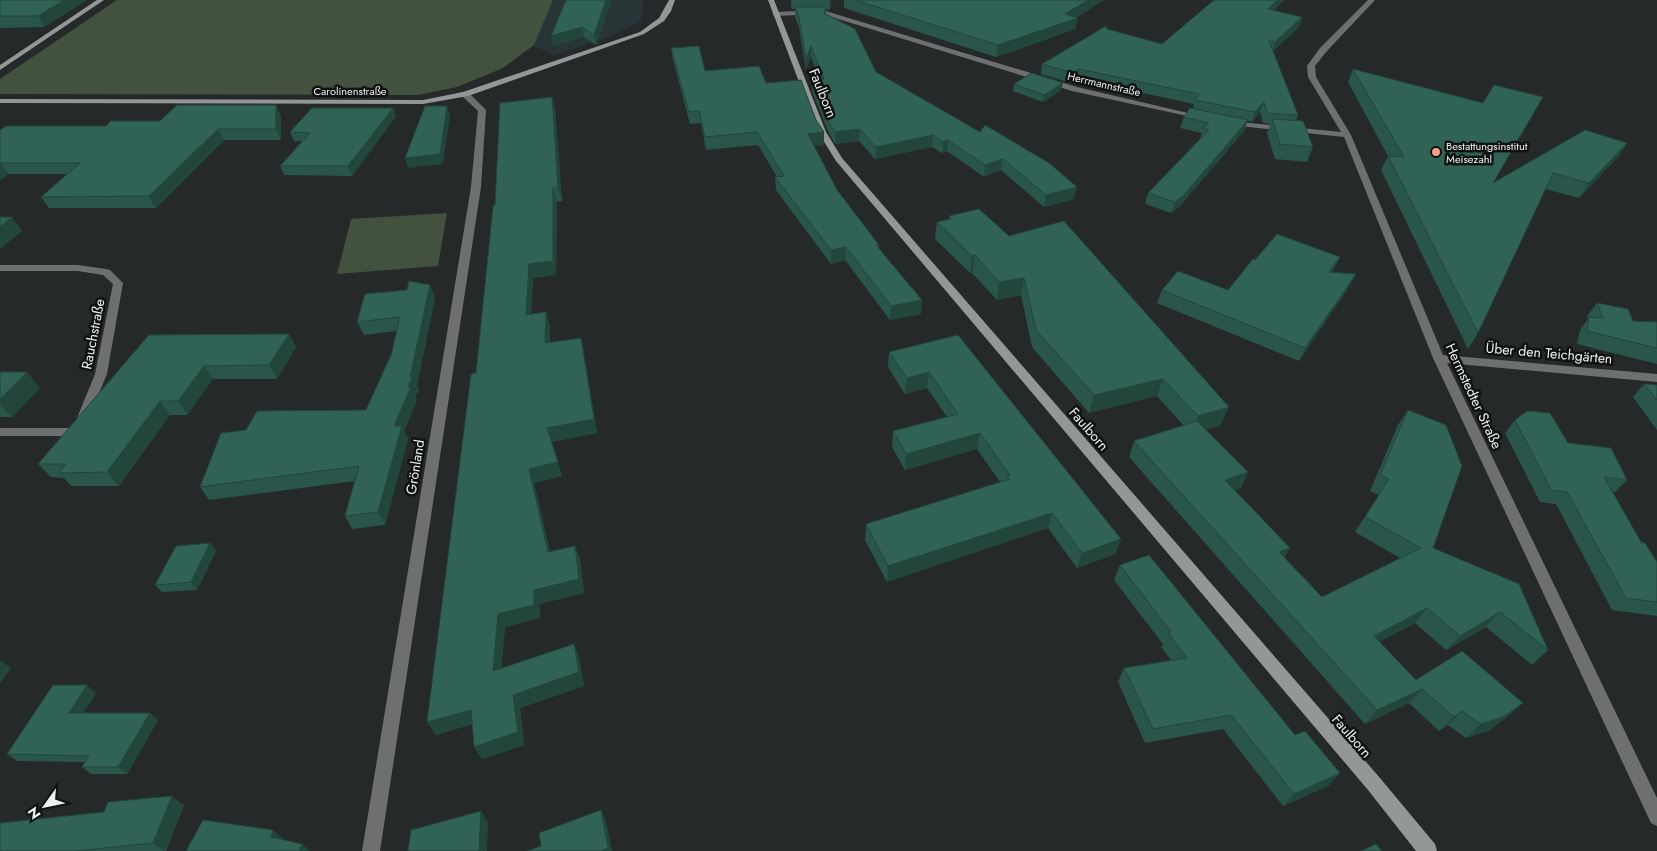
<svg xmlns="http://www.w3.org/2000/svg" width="1657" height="851" font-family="Jost,sans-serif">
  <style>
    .built { fill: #293436 }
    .green { fill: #42523e }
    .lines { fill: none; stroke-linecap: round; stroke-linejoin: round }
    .street { fill: #6d6f70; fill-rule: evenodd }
    .secondary { fill: #949798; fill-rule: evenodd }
    .wall { fill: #29554a }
    .shaded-wall { fill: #22453c }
    .building { fill: #306356; stroke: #22453c }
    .poi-dot { fill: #f49e88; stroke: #101212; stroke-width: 2 }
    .labels { text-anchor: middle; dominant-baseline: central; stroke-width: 5; stroke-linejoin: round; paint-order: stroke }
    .far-street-label { font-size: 11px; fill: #eef1f1; stroke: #101212 }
    .far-poi-label { font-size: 11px; fill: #eef1f1; stroke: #101212; text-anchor: start }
    .street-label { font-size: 14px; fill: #eef1f1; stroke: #101212 }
  </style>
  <rect width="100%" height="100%" fill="#26292a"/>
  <path class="built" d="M553 0H644L641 21 606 38 553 56 534 45Z"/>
  <g class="green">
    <path d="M117 0H553L534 45 503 68 457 87 418 95 0 94V79Z"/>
    <path d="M447 213 438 266 337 274 351 219Z"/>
  </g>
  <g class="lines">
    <g class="street">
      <path d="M1368 0H1375L1326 52 1315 66 1316 77 1351 135 1443 355 1657 374V382L1447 363 1657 798V826L1651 823 1433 358 1344 137 1230 125 1226 123 1230 121 1341 132 1308 77 1307 66 1320 48Z"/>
      <path d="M822 10 1077 87 1205 117 1201 119 1072 91 822 14 775 16 772 14 775 12Z"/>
      <path d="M462 92H468L486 110 481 187 380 851H362L471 187 478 111 462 96Z"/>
      <path d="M0 265H78L106 269 110 270 123 283 107 374 81 436H0V428H73L95 374 113 284 103 275 78 271H0Z"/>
    </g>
    <g class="secondary">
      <path d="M97 0H104L0 70V65Z"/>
      <path d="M669 0H675L671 11 664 21 644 34 468 96 423 104 0 103V99L423 100 463 92 640 32 659 18Z"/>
      <path d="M768 0H774L826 132 842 158 1380 778 1435 844 1437 851H1416L1368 790 836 161 818 132Z"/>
    </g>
  </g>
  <g class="wall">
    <path d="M0 0H87L44 27 0 28Z"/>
    <path d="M566 0H611L596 45 584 37 553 46Z"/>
    <path d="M791 0H831V7L829 10 826 9V14L876 72 1074 199 1044 207 1001 170 984 177 947 151 942 153 932 147 875 159 859 141 835 144 828 131 812 91V81L820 80 811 57 806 70 799 27 795 17V9H792L791 6Z"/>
    <path d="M844 0H1104L1076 17 1078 18 1075 29 996 57 844 8Z"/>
    <path d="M1284 0 1273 11 1302 17 1299 27 1273 51 1298 115 1296 120 1313 147 1307 162 1275 159 1267 133 1270 124 1263 123 1260 112 1252 122 1247 121 1244 131 1179 207 1171 213 1145 204 1148 193 1200 139 1202 133 1180 128 1184 117 1193 108 1194 104 1077 79 1071 83 1041 74 1042 64 1107 29 1162 44Z"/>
    <path d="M671 48 705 71 766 83 816 120 824 132V145L814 146 837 190 879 245V249L921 314 890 320 845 260 831 264 776 190 775 177H777L758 145 706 150 701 123 690 124 673 60Z"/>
    <path d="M1353 69 1493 183 1627 143 1618 157 1579 198 1545 189 1478 333 1468 349 1381 170 1388 156 1348 82Z"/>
    <path d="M1014 84 1061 90 1043 102 1013 91Z"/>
    <path d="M393 108 396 116 352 176 284 175 280 166 302 141H294L290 132Z"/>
    <path d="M555 109 562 201 557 202 556 275 533 278 531 314 546 312 550 327V343L584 353 597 433 551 442 562 476 534 483 550 551 575 546 580 560 584 593 539 604 540 618 505 627 501 668 574 644 579 658 584 686 520 708 524 745 482 759 474 747 472 724 436 735 427 722 476 373 495 205Z"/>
    <path d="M281 116V140H224L156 208H49L41 197 67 174H8L0 181V130L106 126 160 121Z"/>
    <path d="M979 209 1221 425 1205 430 1248 472 1241 488 1234 490 1284 558 1322 597 1400 558 1355 532 1379 495 1370 491 1398 425 1408 410 1433 548 1548 650 1532 665 1486 627 1446 650 1415 623 1379 642 1416 680 1507 717 1488 731 1466 738 1448 725 1439 731 1409 703 1365 724 1129 457 1134 441 1184 426 1157 396 1089 413 1032 347 1021 295 997 300 972 273H970L935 239 937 222 949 219V216Z"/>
    <path d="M1255 260 1334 270 1332 272 1349 287 1299 361 1157 303 1162 290H1228Z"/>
    <path d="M430 285 435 298 417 385 419 390 415 397 417 400 404 431 408 439 385 525 352 529 345 516 355 481 209 500 200 487 246 430 366 410 391 355 397 331 364 335 357 322 407 290Z"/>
    <path d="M1597 303 1633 321 1657 322V364L1577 344 1580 330 1588 319 1587 316Z"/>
    <path d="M289 334 296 347 277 379H213L187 415H170L119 486H71L64 478 51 477 38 464 149 335Z"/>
    <path d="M958 335 1121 539 1115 554 1077 568 1048 528 887 582 865 540 866 524 1000 482 977 449 905 470 892 447 893 431 947 417 927 388 905 394 888 367 889 352Z"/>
    <path d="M0 372 40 388 12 417H0Z"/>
    <path d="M1644 384 1657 385V430L1633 397Z"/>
    <path d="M1515 420 1568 443 1627 480 1615 492H1613L1641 542 1657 562V616L1612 610 1556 504 1540 502 1505 433Z"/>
    <path d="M210 543 216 551 197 590 162 592 155 585Z"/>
    <path d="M1120 565 1295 735 1340 773 1328 786 1283 806 1223 729 1145 743 1118 682 1124 668 1171 660 1161 647 1163 644 1114 580Z"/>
    <path d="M96 693 83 713H150L158 720 127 774H91L82 767 85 762 17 761 7 754Z"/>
    <path d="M184 805 166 851H0Z"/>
  </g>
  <g class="shaded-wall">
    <path d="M64 0H87L44 27 38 16Z"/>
    <path d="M606 0H611L596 45 594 35Z"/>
    <path d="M829 0H831V7L829 10Z"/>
    <path d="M1088 0H1104L1073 20 1078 18 1075 29 996 57 998 45 1065 14Z"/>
    <path d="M1278 0H1284L1265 18 1268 9Z"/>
    <path d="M1302 17 1299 27 1272 52 1275 42Z"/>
    <path d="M582 27 584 37 553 46 551 36Z"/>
    <path d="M811 46V57L806 70V59Z"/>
    <path d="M1079 69 1077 79 1071 83 1073 73Z"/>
    <path d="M1063 83 1061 90 1043 102 1044 95Z"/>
    <path d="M552 97 555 109 562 201 558 188Z"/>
    <path d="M1264 102 1260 112 1252 122 1255 112Z"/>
    <path d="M276 105 281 116V140L276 129Z"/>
    <path d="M447 106 450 116 443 164 408 168 405 158Z"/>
    <path d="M393 108 396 116 352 176 348 166Z"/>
    <path d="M1248 120 1244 131 1179 207 1171 213 1175 202Z"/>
    <path d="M218 129 224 140 156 208 149 196Z"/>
    <path d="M860 129 859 141 835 144V132Z"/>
    <path d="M824 132V145L809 147 808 134Z"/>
    <path d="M933 135 932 147 875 159 876 147Z"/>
    <path d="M948 140 947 151 942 153 943 142Z"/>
    <path d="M1627 143 1618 157 1579 198 1589 183Z"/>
    <path d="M1003 159 1001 170 984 177 985 165Z"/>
    <path d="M0 163 8 174 0 181Z"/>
    <path d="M1077 187 1074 199 1044 207 1046 195Z"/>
    <path d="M553 188 557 202 556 275 533 278 530 329 526 315 529 264Z"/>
    <path d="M12 217 22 231 0 249V227Z"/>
    <path d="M846 247 845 260 831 264V250Z"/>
    <path d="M975 255 972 273H970L972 256Z"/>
    <path d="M1340 257 1334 270 1323 284 1329 272Z"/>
    <path d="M1356 274 1349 287 1299 361 1305 348Z"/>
    <path d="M1024 278 1021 295 997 300 999 282Z"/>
    <path d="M430 285 435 298 417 385 419 390 415 397 417 400 404 431 408 439 385 525 378 512 394 426 408 387Z"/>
    <path d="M922 300 921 314 890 320 891 306Z"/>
    <path d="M546 312 550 327 549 358 545 343Z"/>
    <path d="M289 334 296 347 277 379 269 365Z"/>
    <path d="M581 338 584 353 597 433 551 442 547 428Z"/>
    <path d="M204 366 213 379 187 415 178 401Z"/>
    <path d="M27 372 40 388 12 417 0 404V399Z"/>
    <path d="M929 372 927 388 905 394 907 378Z"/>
    <path d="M1163 379 1157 396 1089 413 1094 395Z"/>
    <path d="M160 401 170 415 119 486 107 472Z"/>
    <path d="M1229 407 1221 425 1191 434 1198 416Z"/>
    <path d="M980 433 977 449 905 470 906 454Z"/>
    <path d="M558 462 562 476 534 483 553 566 548 552 529 469Z"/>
    <path d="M1248 472 1241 488 1218 496 1225 480Z"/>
    <path d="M1052 513 1048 528 887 582 888 566Z"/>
    <path d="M1121 539 1115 554 1077 568 1082 553Z"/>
    <path d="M210 543 216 551 197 590 191 582Z"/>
    <path d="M575 546 580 560 584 593 539 604 540 618 505 627 500 684 493 671 498 614 534 590Z"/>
    <path d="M1290 548 1281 564 1279 552Z"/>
    <path d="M1427 608 1415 623 1362 651 1374 636Z"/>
    <path d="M1500 612 1486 627 1446 650 1460 636Z"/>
    <path d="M574 644 579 658 584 686 520 708 524 745 482 759 474 747 513 695Z"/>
    <path d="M0 660 11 668 0 684Z"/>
    <path d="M87 685 96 693 78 720 69 713Z"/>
    <path d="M1422 689 1409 703 1365 724 1377 710Z"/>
    <path d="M1523 703 1507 717 1488 731 1466 738 1481 724Z"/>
    <path d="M471 710 478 722 436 735 427 722Z"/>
    <path d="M1462 711 1448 725 1439 731 1454 717Z"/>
    <path d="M150 713 158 720 127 774 118 767Z"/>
    <path d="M1340 773 1328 786 1283 806 1294 794Z"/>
    <path d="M172 796 184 805 165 851 153 843Z"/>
    <path d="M601 810 606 821 612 851H600Z"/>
    <path d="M481 811 488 822 487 851H479Z"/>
    <path d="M273 830 293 848 271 837Z"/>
    <path d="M302 844 310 851H299Z"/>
  </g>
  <g class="building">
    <path d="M0 0H64L38 16H0Z"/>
    <path d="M566 0H606L594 35 582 27 551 36Z"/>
    <path d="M855 0H1088L1065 14 1078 18 998 45Z"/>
    <path d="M1214 0H1278L1268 9 1302 17 1275 42 1269 41 1298 115 1267 113 1264 102 1255 112 1195 100 1199 94 1079 69 1073 73 1042 64 1106 26 1107 29 1162 44Z"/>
    <path d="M795 7H826L824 13 855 29 876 72 980 132 985 125 1049 163 1077 187 1046 195 1003 159 985 165 948 140 943 142 933 135 876 147 860 129 835 132 828 120 812 81 824 79 811 46 806 59 799 17Z"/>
    <path d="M699 46 705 71 759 66 766 83 801 80 816 120 824 132 808 134 837 190 879 245H876L922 300 891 306 846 247 831 250 775 177 784 176 757 132 705 137 699 111 689 112 671 48Z"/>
    <path d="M1353 69 1483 103 1494 85 1543 97 1493 183 1585 130 1627 143 1589 183 1553 173 1478 333 1388 156 1404 157Z"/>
    <path d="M1032 73 1063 83 1044 95 1014 84Z"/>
    <path d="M552 97 558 188H553V261L529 264 526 315 546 312 545 343 581 338 594 419 547 428 558 462 529 469 548 552 575 546 579 579 534 590V605L498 614 493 671 574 644 579 672 513 695 518 732 474 747 471 710 427 722 471 374 476 373 493 206 495 205 500 103Z"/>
    <path d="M177 105H276V129H218L149 196 41 197 80 163H0V130L6 126H106L111 121H160Z"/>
    <path d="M425 106H447L440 154 405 158Z"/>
    <path d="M312 108H393L348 166H280L310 133 290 132Z"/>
    <path d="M1190 108 1248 120 1183 196 1175 202 1148 193 1209 130 1203 128 1209 123 1184 117Z"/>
    <path d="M1272 119 1303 121 1313 147 1280 144Z"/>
    <path d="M979 209 1009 236 1064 221 1229 407 1198 416 1163 379 1094 395 1036 330 1024 278 999 282 975 255 972 256 937 222 951 219 949 216Z"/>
    <path d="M0 217H12L0 227Z"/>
    <path d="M1277 234 1340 257 1329 272 1356 274 1305 348 1162 290 1178 271 1228 290 1253 259 1255 260Z"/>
    <path d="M409 281 430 285 410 377 413 376 408 387H411L394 426H402L378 512 345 516 359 466 200 487 221 433 246 430 257 411 366 410 391 355 400 317 357 322 365 294 407 290Z"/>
    <path d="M1597 303 1628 309 1633 321 1657 322V348L1587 331 1589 317 1603 318Z"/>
    <path d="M289 334 269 365 204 366 178 401H160L107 472 59 473 66 464H38L149 335Z"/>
    <path d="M958 335 1121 539 1082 553 1052 513 888 566 866 524 1010 479 1007 476 1010 475 980 433 906 454 893 431 958 414 929 372 907 378 889 352Z"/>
    <path d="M0 372H27L0 399Z"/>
    <path d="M1644 384 1657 385V400Z"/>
    <path d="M1408 410 1446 425 1462 466 1433 548 1519 584 1548 650 1500 612 1460 636 1427 608 1374 636 1416 680 1462 651 1523 703 1503 717 1481 724 1462 711 1454 717 1422 689 1377 710 1134 441 1197 421 1248 472 1225 480 1290 548 1279 552 1322 597 1421 548 1365 517 1389 479 1380 475Z"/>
    <path d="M1527 411 1550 413 1568 443 1611 448 1627 480 1604 477 1641 542 1645 543 1657 562V602L1626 598 1567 492 1551 490 1515 420Z"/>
    <path d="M210 543 191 582 155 585 176 546Z"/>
    <path d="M1149 555 1295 735 1305 731 1340 773 1294 794 1231 715 1153 729 1124 668 1187 658 1168 633 1171 632 1120 565Z"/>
    <path d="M53 685H87L69 713H150L118 767H82L89 756 7 754Z"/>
    <path d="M172 796 153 843 74 851H0V823L104 812 108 802Z"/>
    <path d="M601 810 608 848 600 851H527L541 846 539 833Z"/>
    <path d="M481 811 479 851H408L411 830Z"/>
    <path d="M203 820 273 830 271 837 302 844 299 851H186Z"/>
    <path d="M1376 844 1382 851H1361Z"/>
  </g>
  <circle class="poi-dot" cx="1436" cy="152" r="5"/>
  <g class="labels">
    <g class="far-street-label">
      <text transform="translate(1104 84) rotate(13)">Herrmannstraße</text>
      <text x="350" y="91">Carolinenstraße</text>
    </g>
    <g class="far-poi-label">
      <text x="1446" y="146">Bestattungsinstitut<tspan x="1446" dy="13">Meisezahl</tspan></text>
    </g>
    <g class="street-label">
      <text transform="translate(823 93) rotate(68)">Faulborn</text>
      <text transform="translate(93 334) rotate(-79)">Rauchstraße</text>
      <text transform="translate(1549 353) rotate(5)">Über den Teichgärten</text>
      <text transform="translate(1474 396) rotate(65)">Hermstedter Straße</text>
      <text transform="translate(1089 429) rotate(49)">Faulborn</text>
      <text transform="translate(415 467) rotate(-81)">Grönland</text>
      <text transform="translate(1352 736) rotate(49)">Faulborn</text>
    </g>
  </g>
  <g transform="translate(45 806) rotate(237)" stroke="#101212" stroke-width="4" paint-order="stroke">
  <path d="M0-4L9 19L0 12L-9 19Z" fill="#eef1f1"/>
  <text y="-8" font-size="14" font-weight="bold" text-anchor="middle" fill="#eef1f1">N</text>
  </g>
</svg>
